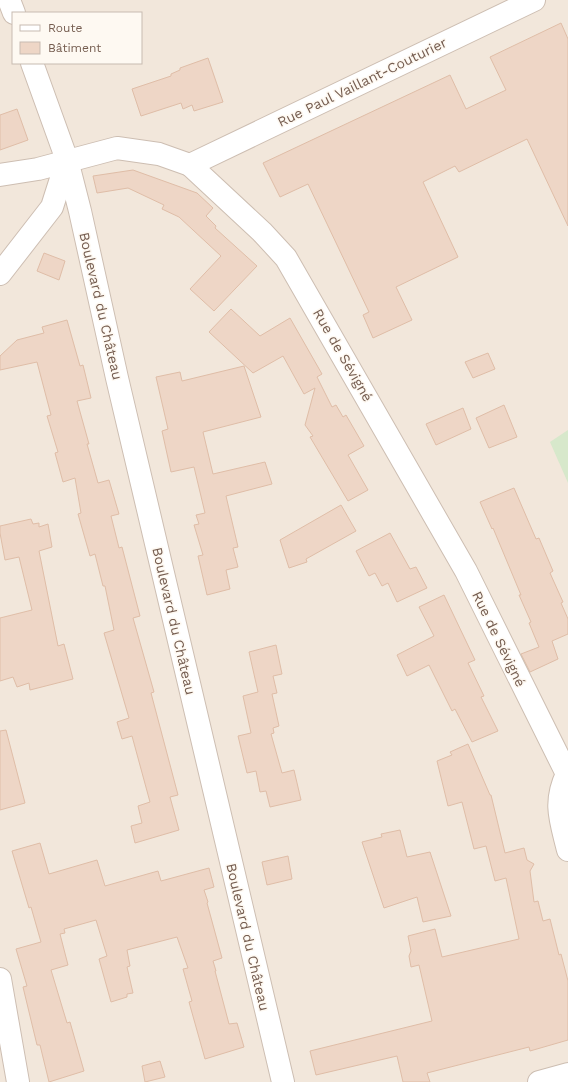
<svg xmlns="http://www.w3.org/2000/svg" width="568" height="1082" font-family="'Work Sans',sans-serif">
  <style>
    .residential { fill: #f2e7db; fill-rule: evenodd }
    .green { fill: #d7e8cb }
    .building { fill: #eed6c6; stroke: #dfbda7 }
    .lines { fill: none; stroke-linecap: round; stroke-linejoin: round }
    .minor-casing { stroke: #cdbeb2; stroke-width: 24 }
    .minor { stroke: #fff; stroke-width: 22 }
    .labels { text-anchor: middle; dominant-baseline: central; stroke-width: 3; stroke-linejoin: round; paint-order: stroke }
    .street-label { font-size: 14px; fill: #755d50; stroke: #fef9f2 }
  </style>
  <rect width="100%" height="100%" fill="#fbf5ec"/>
  <path class="residential" d="M0 0H568V1082H0ZM13 13H141V63H13Z"/>
  <path class="green" d="M568 430V483L550 442Z"/>
  <g class="building">
    <path d="M561 23 568 39V226L527 139 459 172 455 166 423 182 458 257 396 287 412 320 373 338 363 315 369 312 308 184 280 197 263 163 450 75 466 109 506 90 490 57Z"/>
    <path d="M208 58 223 102 194 111 192 105 183 109 181 103 141 116 132 89 171 76V74L180 70V68Z"/>
    <path d="M17 109 28 140 0 150V115Z"/>
    <path d="M133 170 197 193 213 208 206 216 216 226 215 228 257 266 214 311 190 289 221 256 179 217 162 209 164 205 128 188 97 193 93 176Z"/>
    <path d="M44 253 65 261 59 280 37 271Z"/>
    <path d="M231 309 260 336 290 318 322 374 317 377 332 407 336 405 343 417 346 415 364 446 348 455 368 490 348 501 310 437 313 436 305 425 315 388 304 394 283 356 253 373 209 332Z"/>
    <path d="M67 320 80 366 83 365 91 398 77 401 89 444H87L98 483 109 480 119 514 111 516 119 548 122 547 140 616 133 618 154 692 151 693 178 795 170 797 179 830 135 843 131 826 142 823 138 806 150 802 132 736 122 739 117 722 129 718 104 633 114 630 105 586H103L95 554 90 556 78 514 81 513 75 478 63 482 55 453 58 452 47 416 51 415 37 362 0 370V356L17 340 44 333 42 327Z"/>
    <path d="M488 353 495 369 473 378 465 362Z"/>
    <path d="M244 366 261 417 203 432 213 474 265 462 272 484 226 496 238 547 233 548 238 567 226 570 230 589 207 595 198 556 203 555 194 525 199 524 196 515 205 513 194 467 171 472 162 431 168 429 156 377 180 372 182 381Z"/>
    <path d="M504 405 517 437 489 448 476 418Z"/>
    <path d="M463 408 471 429 436 445 426 424Z"/>
    <path d="M514 488 536 539 539 538 553 571 550 573 563 602 561 603 568 619V634L552 641 558 659 530 672 521 654 539 647 529 623 531 622 519 595H521L493 528 492 529 480 502Z"/>
    <path d="M341 505 356 531 306 559 307 562 289 568 280 540Z"/>
    <path d="M31 519 33 524 39 523V527L48 524 52 547 39 551 58 646 64 644 73 679 30 690 29 683 17 687 13 677 0 681V618L32 610 19 557 5 560 0 533V526Z"/>
    <path d="M390 533 410 569 416 567 427 588 397 602 388 583 382 586 375 573 369 576 356 551Z"/>
    <path d="M444 595 475 660 468 663 484 696 481 697 498 731 472 742 455 709 452 711 429 665 407 676 397 655 434 636 419 607Z"/>
    <path d="M276 645 282 674 273 676 277 693 272 694 279 726 273 728 274 733 271 734 282 773 294 770 301 800 270 807 266 791 260 792 256 771 247 773 238 736 251 733 243 696 258 692 249 652Z"/>
    <path d="M6 730 25 803 0 810V731Z"/>
    <path d="M468 744 490 795H491L505 853 524 848 527 860 534 864 530 871 534 902 538 901 543 921 550 919 559 955 561 954 568 981V1040L530 1051 529 1047 427 1073 430 1082H403L397 1056 316 1075 310 1051 432 1021 419 965 411 967 409 956 411 951 408 936 435 929 442 957 519 939 506 878 495 881 486 846 474 849 462 802 448 806 437 761 452 755 450 752Z"/>
    <path d="M400 830 407 857 430 852 451 916 423 922 417 897 384 908 362 842 382 837 381 834Z"/>
    <path d="M40 843 49 874 97 860 105 886 158 871 161 881 209 868 214 887 204 890 208 902 207 903 222 958 213 961 216 971H215L229 1024 237 1023 244 1047 205 1059 189 1002 192 1001 183 969 188 968 177 937 127 950 130 966 127 967 133 993 127 994V997L111 1002 99 959 107 956 96 920 64 929 65 933 60 934 68 965 51 970 67 1023 70 1022 84 1071 49 1082 40 1045H37L23 987 27 986 16 949 41 942 31 907 29 908 12 851Z"/>
    <path d="M288 856 292 879 267 885 262 862Z"/>
    <path d="M160 1061 165 1077 145 1082 142 1066Z"/>
  </g>
  <g class="lines">
    <g class="minor-casing">
      <g id="minor">
        <path d="M9 0 14 13"/>
        <path d="M32 63 67 160 80 211 117 378 283 1082"/>
        <path d="M190 165 534 0"/>
        <path d="M0 175 38 169 117 148 159 154 190 165 262 232 286 258 466 571 567 774H568"/>
        <path d="M0 274 52 207 67 160"/>
        <path d="M567 774C553 803 561 821 568 850"/>
        <path d="M0 979 18 1082"/>
        <path d="M539 1082 568 1074"/>
      </g>
    </g>
    <use href="#minor" class="minor"/>
  </g>
  <g class="labels">
    <g class="street-label">
      <text transform="translate(362 82) rotate(-26)">Rue Paul Vaillant-Couturier</text>
      <text transform="translate(101 306) rotate(77)">Boulevard du Château</text>
      <text transform="translate(343 355) rotate(60)">Rue de Sévigné</text>
      <text transform="translate(174 621) rotate(77)">Boulevard du Château</text>
      <text transform="translate(499 639) rotate(64)">Rue de Sévigné</text>
      <text transform="translate(248 937) rotate(77)">Boulevard du Château</text>
    </g>
  </g>
  <rect x="12" y="12" width="130" height="52" fill="#fef9f2" stroke="#c7bbb1"/>
  <rect x="20" y="25" width="20" height="6" fill="#ffffff" stroke="#c7bbb1"/>
  <text x="48" y="32" font-size="12" fill="#755d50">Route</text>
  <rect x="20" y="42" width="20" height="12" fill="#eed6c6" stroke="#c7bbb1"/>
  <text x="48" y="52" font-size="12" fill="#755d50">Bâtiment</text>
</svg>
